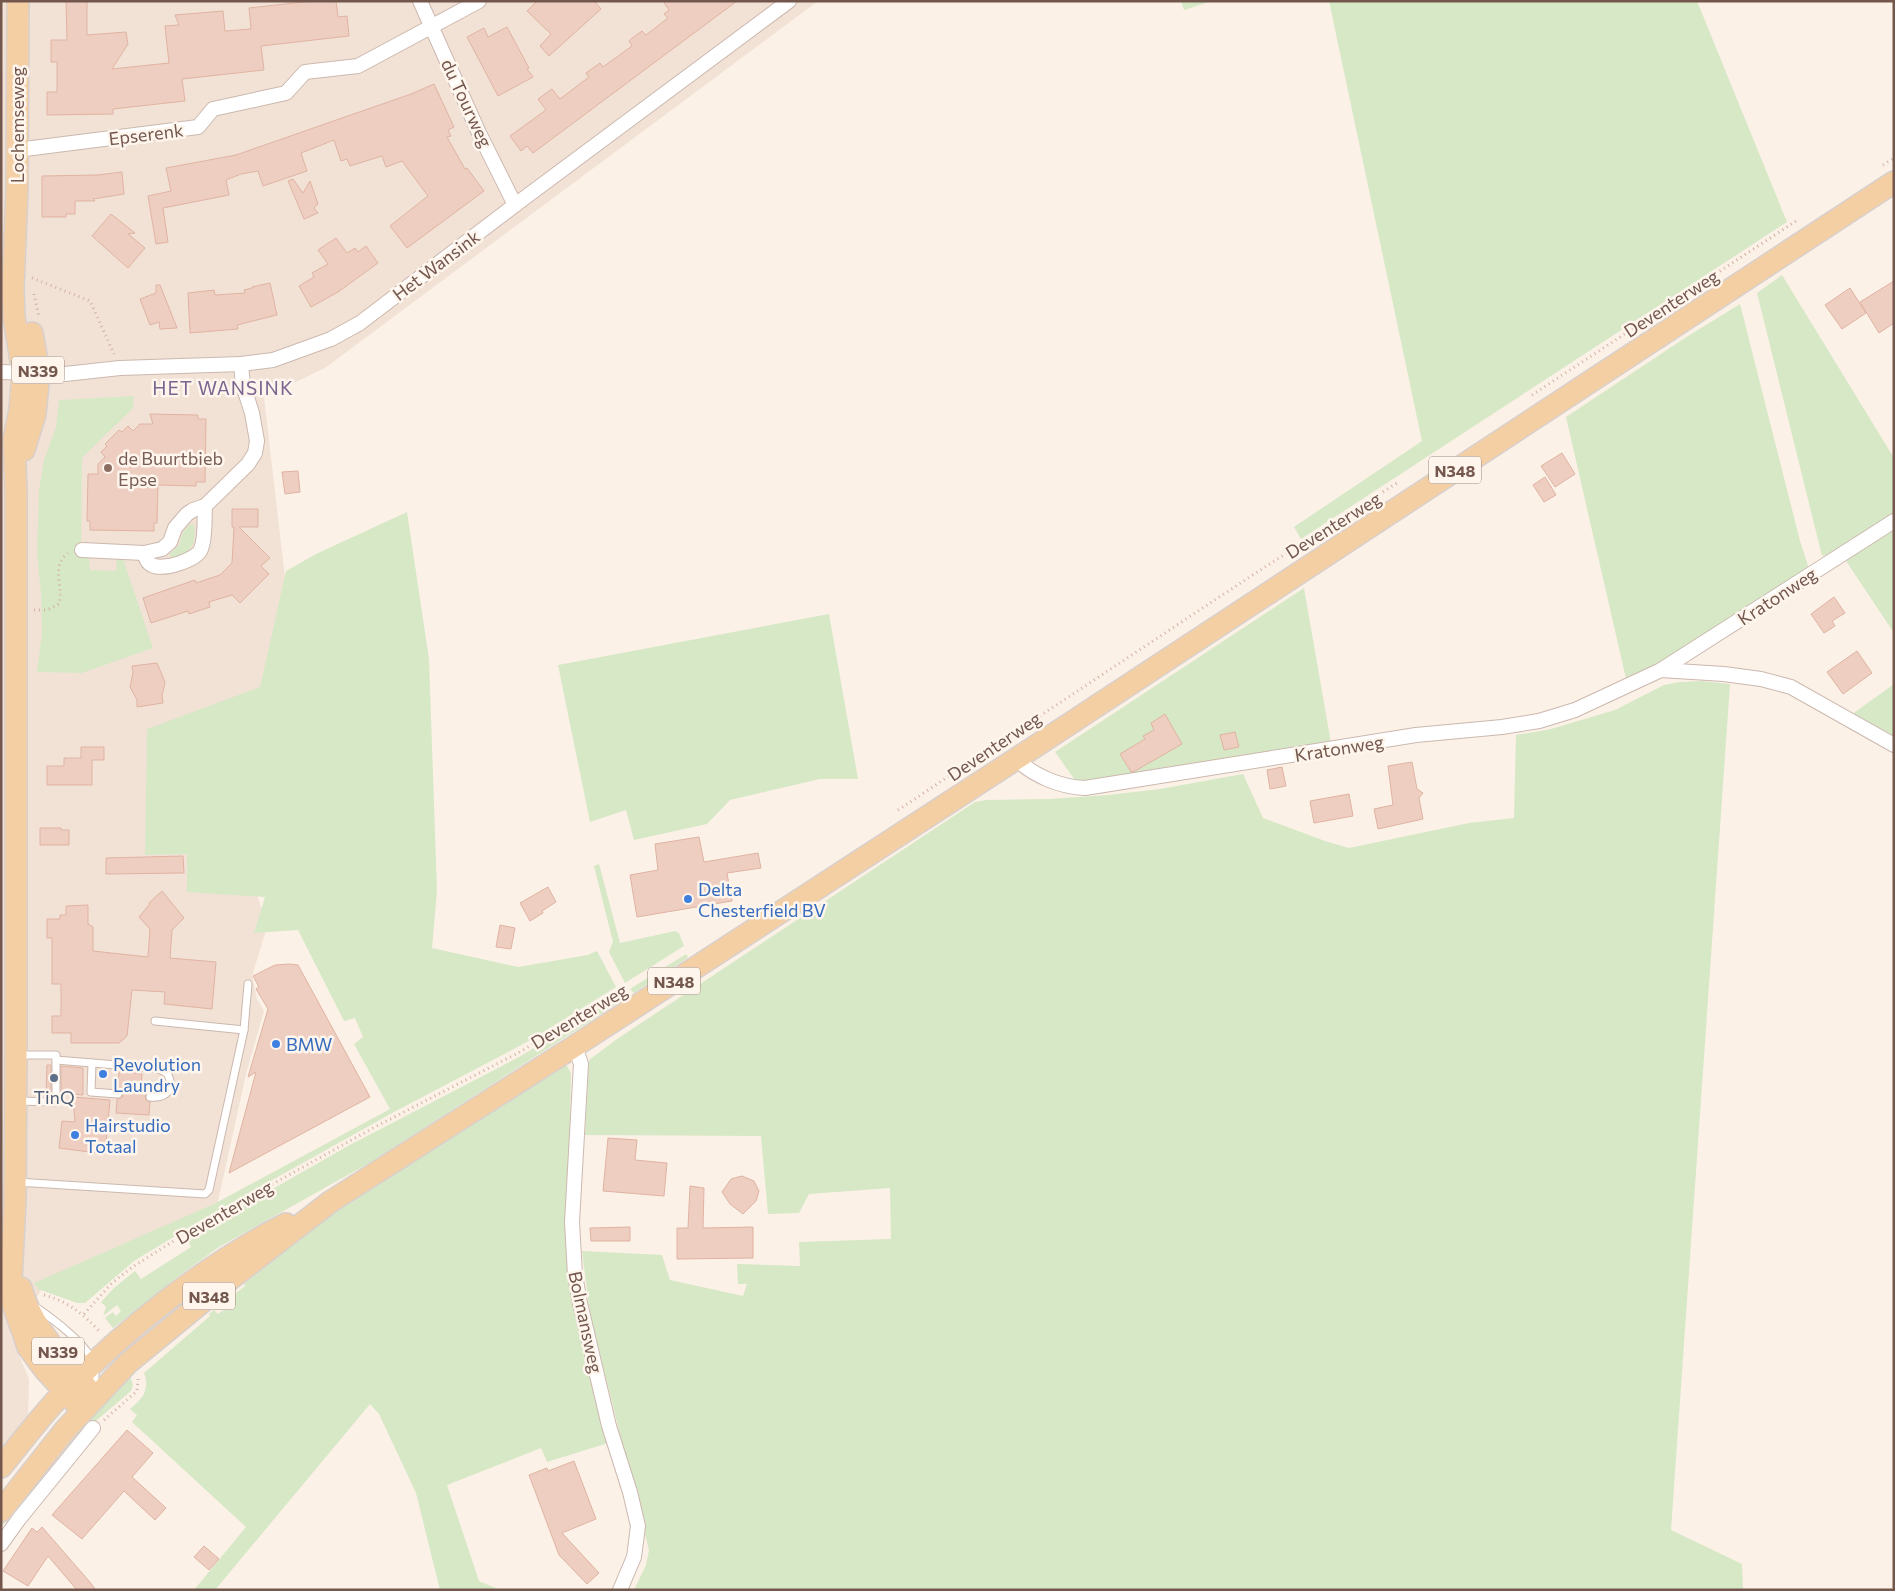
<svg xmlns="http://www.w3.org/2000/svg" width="1895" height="1591" font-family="Commissioner,sans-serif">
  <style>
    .residential { fill: #f2e2d6 }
    .green { fill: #d7e8c6 }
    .building { fill: #eecec0; stroke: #e0b3a2 }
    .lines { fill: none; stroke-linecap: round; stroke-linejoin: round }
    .lane-casing { stroke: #ccb8ae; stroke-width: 9 }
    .street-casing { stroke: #ccb8ae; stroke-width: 16 }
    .primary-casing { stroke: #d8d0cd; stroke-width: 24 }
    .path { stroke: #d3b1a3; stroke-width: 3; stroke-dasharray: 1 4; stroke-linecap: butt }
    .lane { stroke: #fff; stroke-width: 7 }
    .street { stroke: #fff; stroke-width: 14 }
    .primary { stroke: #f5cfa4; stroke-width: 21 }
    .education-dot { fill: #8d6e63; stroke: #fef5ed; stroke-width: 2 }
    .shop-dot { fill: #3f7fe0; stroke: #fef5ed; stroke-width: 2 }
    .service-dot { fill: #5c6f8a; stroke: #fef5ed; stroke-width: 2 }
    .labels { text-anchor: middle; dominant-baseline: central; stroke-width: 5; stroke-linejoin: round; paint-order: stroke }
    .shield { fill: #fef5ed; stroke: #9d867d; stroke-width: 1 }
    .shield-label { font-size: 16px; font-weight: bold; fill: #73574d }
    .street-label { font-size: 18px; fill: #73574d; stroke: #fef5ed }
    .education-label { font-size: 18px; fill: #785e54; stroke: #fef5ed; text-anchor: start }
    .shop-label { font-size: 18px; fill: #366cbe; stroke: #fef5ed; text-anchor: start }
    .service-label { font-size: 18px; fill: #4e5e75; stroke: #fef5ed }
    .neighbourhood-label { font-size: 19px; letter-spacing: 1px; fill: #7c658f; stroke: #fef5ed }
  </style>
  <rect width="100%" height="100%" fill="#fbf1e7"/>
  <path class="residential" d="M1 1H818L325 368 264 397 289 612 290 690 207 728 267 927 252 976 257 999 264 1011 246 1074 217 1206 46 1284 10 1334 29 1379 28 1420 1 1450Z"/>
  <g class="green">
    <path d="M1181 1H1212L1184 10Z"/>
    <path d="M1329 1H1697L1787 222 1301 539 1294 527 1422 441Z"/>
    <path d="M1782 275 1894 458V513L1827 555 1822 556 1757 293Z"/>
    <path d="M1740 304 1800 541 1810 572 1627 683 1566 417 1688 336Z"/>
    <path d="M134 396 133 408 82 458 81 557H89L90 570 116 571 117 558 123 559 153 648 82 673 37 672 42 633 41 593 37 554 39 490 44 460 56 427 59 400Z"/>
    <path d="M407 512 429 659 437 891 432 948 518 967 588 955 597 951 616 987 529 1041 394 1112 208 1216 134 1261 85 1303H77L38 1289 34 1283 214 1204 390 1109 354 1044 363 1037 355 1018 344 1021 298 930 254 933 265 897 187 892V854L145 855 147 729 260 687 286 571 316 554Z"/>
    <path d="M190 524H193C195 528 195 531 195 535 194 550 184 556 171 557L170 554 179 545 183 532Z"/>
    <path d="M1894 529V633L1846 561Z"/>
    <path d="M1304 588 1331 743 1079 786 1055 752Z"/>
    <path d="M829 614 858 779H820L730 800 707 824 634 840 626 810 590 822 558 665Z"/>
    <path d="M1701 681 1730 684 1671 1530 1742 1564 1743 1590H634L646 1565 649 1550 590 1314 582 1251 662 1255 670 1280 743 1296 747 1284H738L737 1264 800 1266 799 1242 891 1239 890 1188 809 1194 799 1213 768 1214 761 1136 585 1135 589 1060 617 1039 975 802 986 800 1049 799 1108 795 1160 789 1243 774 1263 818 1325 841 1349 848 1469 823 1514 818 1516 735 1551 729 1615 710 1664 685 1680 682Z"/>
    <path d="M1894 684V739L1851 715Z"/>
    <path d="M599 864 620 943 675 931 679 933 684 946 625 983 609 952 613 942 594 866Z"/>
    <path d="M686 954 688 957 686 959 634 993 630 989Z"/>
    <path d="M622 995 623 1000 371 1162 219 1247 180 1275 113 1328 105 1318 113 1312 116 1316 121 1311 117 1305 103 1316 106 1307 101 1302 114 1288 135 1271 141 1279 191 1247 186 1238 348 1146 519 1057Z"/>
    <path d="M562 1066H567L571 1073 567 1249 608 1443 547 1462 541 1448 447 1485 479 1581 500 1590H440L416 1493 379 1414 370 1404 215 1590H194L246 1527 132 1422 137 1415 130 1409C143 1399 150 1389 144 1373L210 1316 209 1314 214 1310 218 1314 225 1309 222 1304 245 1286 244 1284 280 1251 336 1212Z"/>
    <path d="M130 1376 133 1385 131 1391 91 1425 87 1423 25 1496 1 1527V1521L67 1438Z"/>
  </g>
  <g class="building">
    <path d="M66 1H87V35L126 32 128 44 112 69 169 63 165 26 179 25 175 15 223 11 225 31 251 29 249 8 312 1H336L338 17 347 16 349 36 261 46 264 70 182 79 185 101 113 109V114L47 115V92H57V62H51V40H67Z"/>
    <path d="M537 1H594L601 9 549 56 540 46 551 34 527 11Z"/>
    <path d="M663 1H737L533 153 527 146 521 151 510 136 546 110 538 99 552 89 560 99 589 77 586 73 600 63 603 67 632 46 629 41 631 39 642 31 646 35 668 18 664 14 669 10Z"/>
    <path d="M507 27 529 68 527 69 533 77 498 96 467 37 484 28 488 37Z"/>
    <path d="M434 84 454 127 448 130 451 136 447 137 465 169 467 168 484 191 407 248 390 226 428 196 402 161 386 167 382 156 350 166 347 159 341 161 334 140 301 153 307 171 263 186 258 171 241 174 226 180 229 195 163 208 168 242 156 244 148 196 171 191 166 168 236 155 411 94Z"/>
    <path d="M122 172 124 194 93 199 95 201H75V214H66V217H42V176L97 175Z"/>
    <path d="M293 179 303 193 310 181 318 204 314 208 318 213 304 219 288 181Z"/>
    <path d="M111 214 135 233 128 234 145 248 128 268 92 236Z"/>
    <path d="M336 238 347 253 355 248 358 252 366 246 378 263 338 292 311 307 299 286 314 277 312 273 328 264 318 250Z"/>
    <path d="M1894 281V323L1879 333 1860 302Z"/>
    <path d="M270 283 277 315 237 325 238 329 190 333 188 293 214 290 215 295 245 293 244 290 252 288V287Z"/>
    <path d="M156 285H160L177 328 160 329 159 322 150 325 140 299 156 293Z"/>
    <path d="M1850 288 1866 313 1842 329 1825 305Z"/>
    <path d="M150 414 198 415V419H206L205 482H196V486L158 485 157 523H154V531L90 530V521H87L88 474H98V464L105 457 101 452 107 446 105 444 119 430 122 432 128 426 133 431 140 424H153Z"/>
    <path d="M1562 453 1575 474 1555 487 1541 466Z"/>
    <path d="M298 471 300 492 285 494 282 472Z"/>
    <path d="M1545 477 1556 495 1544 502 1533 485Z"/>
    <path d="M232 509H258V527H239L270 558 261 566 269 574 240 603 232 595 209 602 210 607 189 614 188 611 151 623 143 598 195 580 196 583 220 575 232 563 234 527H232Z"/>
    <path d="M1834 597 1845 613 1832 621 1835 626 1824 633 1811 614Z"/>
    <path d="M1857 651 1872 673 1843 694 1827 672Z"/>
    <path d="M157 663 165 682 162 696 163 703 137 707V700L130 687 133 673 132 666Z"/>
    <path d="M1165 714 1182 744 1135 771 1131 772 1120 754 1145 739 1143 736 1154 730 1151 723Z"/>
    <path d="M1235 732 1239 747 1224 750 1220 735Z"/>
    <path d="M81 747H104V760H92V785H47V766H64V758H81Z"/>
    <path d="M1412 762 1417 789 1423 793 1419 798 1423 819 1378 829 1374 809 1393 805 1388 766Z"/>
    <path d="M1282 767 1286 786 1270 789 1267 770Z"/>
    <path d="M1349 794 1353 816 1314 823 1310 801Z"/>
    <path d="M40 828H61V830H69V845H40Z"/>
    <path d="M699 837 704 862 758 853 761 868 727 873 732 901 637 917 630 875 658 870 655 844Z"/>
    <path d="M183 856 184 873 106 874V858Z"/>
    <path d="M548 887 556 902 542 911 543 913 530 921 520 903Z"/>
    <path d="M162 891 184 918 172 930 170 958 216 962 212 1009 164 1004 165 992 132 990 127 1036 119 1043H71V1033H52V1016H61V984H52V938H47V919H60V915H66V906L88 905V924L93 927V951L148 957 150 929 139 917 149 905V903Z"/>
    <path d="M500 925 515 928 511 949 496 947Z"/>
    <path d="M290 964 298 965 370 1097 229 1173 256 1072 248 1077 268 1009 256 989 259 987 253 976 275 965Z"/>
    <path d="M47 1065H51V1094H46Z"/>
    <path d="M61 1066 83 1068V1095L61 1093Z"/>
    <path d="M119 1071 142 1074 141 1088 151 1089V1092L147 1093 145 1096 146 1100 150 1102 149 1115 116 1113 117 1099 122 1097 123 1094 121 1090 118 1089Z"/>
    <path d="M73 1097 110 1100 105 1154 59 1148 62 1121 75 1122Z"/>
    <path d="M608 1138 637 1140 635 1160 667 1163 664 1196 603 1191Z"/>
    <path d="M742 1176 754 1181 759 1191 756 1201 743 1214 730 1204 722 1192 731 1179Z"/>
    <path d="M690 1186 704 1188 703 1228 753 1227V1258L677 1259V1228H688Z"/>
    <path d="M630 1227V1241H591L590 1228Z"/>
    <path d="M127 1430 153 1453 132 1477 166 1508 155 1520 124 1491 82 1539 52 1515Z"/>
    <path d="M574 1461 596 1519 562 1533 599 1573 587 1584 559 1555 529 1475 547 1468 548 1471Z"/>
    <path d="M42 1527 89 1581 96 1590H77L48 1556 28 1586 3 1571 32 1528 37 1532Z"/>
    <path d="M204 1546 219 1559 209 1570 194 1557Z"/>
  </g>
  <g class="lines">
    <g class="lane-casing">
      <g id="lane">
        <path d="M155 1021 244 1030"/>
        <path d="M56 1060 153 1068C168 1071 169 1073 171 1087 166 1096 160 1098 150 1097"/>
        <path d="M92 1063 91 1092 118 1094"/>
        <path d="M18 1101 56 1102V1055H19"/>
        <path d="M17 1182 205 1194 209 1190 244 1030 248 984"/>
        <path d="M37 1308C53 1319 88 1345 94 1364 96 1370 94 1381 95 1388"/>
      </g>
    </g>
    <g class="street-casing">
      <g id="street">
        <path d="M420 1 479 133 515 205"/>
        <path d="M17 150 198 127 213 109 286 93 305 72 358 66 479 1"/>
        <path d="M1 372 65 374 120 368 241 364 273 360 331 339 360 323 515 205 789 1"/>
        <path d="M82 550 144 553 162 549 170 542 175 528 187 514 193 510 205 506 248 464 255 453 257 441 252 413 243 385 241 364"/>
        <path d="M144 553C146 558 147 563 152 565 163 571 197 560 201 549 206 537 204 519 205 506"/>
        <path d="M1661 670 1724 674 1761 679 1791 687 1894 745"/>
        <path d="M1016 759C1034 776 1060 787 1085 788L1416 735 1502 727 1539 721 1575 710 1661 670 1894 521"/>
        <path d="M575 1046 581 1064 572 1222 575 1275 580 1303 609 1426 630 1492 638 1526 634 1557 620 1590"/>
        <path d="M1 1544 19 1519 93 1428"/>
      </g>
    </g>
    <g class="primary-casing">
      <g id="primary">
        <path d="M18 1 17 189 13 289 14 317 23 373 20 409 14 440 16 491V1055L15 1201 11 1282 13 1304 28 1347 45 1370 82 1410"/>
        <path d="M24 450 35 414 39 373 32 333"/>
        <path d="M21 1288C31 1327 64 1359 88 1389"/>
        <path d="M1 1467C22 1442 42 1414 65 1391 128 1327 205 1265 286 1224"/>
        <path d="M1 1511 65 1430 128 1363 229 1280 330 1202 575 1046 1016 759 1894 182"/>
      </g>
    </g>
    <g class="path">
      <path d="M1883 165 1894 158"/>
      <path d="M32 278 90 301 114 354"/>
      <path d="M34 294 39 317"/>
      <path d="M1532 395 1796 221"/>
      <path d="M34 610H47L59 604C64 586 50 567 68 553"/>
      <path d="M898 810 1254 574 1397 483"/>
      <path d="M44 1295C69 1302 82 1313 100 1332"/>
      <path d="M84 1314 112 1283 131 1268 194 1228 373 1128 518 1053 617 994"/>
      <path d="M104 1420 137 1391 138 1379"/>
    </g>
    <use href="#lane" class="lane"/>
    <use href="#street" class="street"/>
    <use href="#primary" class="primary"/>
  </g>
  <circle class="education-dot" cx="108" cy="468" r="5"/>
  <g class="shop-dot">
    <circle cx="688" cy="899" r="5"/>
    <circle cx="276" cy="1044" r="5"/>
    <circle cx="103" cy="1074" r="5"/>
    <circle cx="75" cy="1135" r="5"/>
  </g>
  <circle class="service-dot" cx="54" cy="1078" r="5"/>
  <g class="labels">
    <g class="shield">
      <rect x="12" y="356.5" width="52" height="27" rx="4"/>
      <rect x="1429" y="456.5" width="52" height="27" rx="4"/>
      <rect x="648" y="967.5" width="52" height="27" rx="4"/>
      <rect x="183" y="1282.5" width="52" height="27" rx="4"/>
      <rect x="32" y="1337.5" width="52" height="27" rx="4"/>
    </g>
    <g class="shield-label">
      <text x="38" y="370">N339</text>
      <text x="1455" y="470">N348</text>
      <text x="674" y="981">N348</text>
      <text x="209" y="1296">N348</text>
      <text x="58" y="1351">N339</text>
    </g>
    <g class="street-label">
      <text transform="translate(467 103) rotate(65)">du Tourweg</text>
      <text transform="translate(17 125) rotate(-90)">Lochemseweg</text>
      <text transform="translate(146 134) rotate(-7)">Epserenk</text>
      <text transform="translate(436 265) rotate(-37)">Het Wansink</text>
      <text transform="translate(1671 303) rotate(-33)">Deventerweg</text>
      <text transform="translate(1333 525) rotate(-32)">Deventerweg</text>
      <text transform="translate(1777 596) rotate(-33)">Kratonweg</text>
      <text transform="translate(994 746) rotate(-34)">Deventerweg</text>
      <text transform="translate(1339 748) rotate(-9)">Kratonweg</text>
      <text transform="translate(579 1016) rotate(-31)">Deventerweg</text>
      <text transform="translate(224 1212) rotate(-30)">Deventerweg</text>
      <text transform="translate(586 1322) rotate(78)">Bolmansweg</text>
    </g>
    <g class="education-label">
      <text x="118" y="458">de Buurtbieb<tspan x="118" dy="21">Epse</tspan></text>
    </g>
    <g class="shop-label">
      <text x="698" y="889">Delta<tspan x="698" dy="21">Chesterfield BV</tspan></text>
      <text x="286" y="1044">BMW</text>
      <text x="113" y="1064">Revolution<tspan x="113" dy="21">Laundry</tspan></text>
      <text x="85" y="1125">Hairstudio<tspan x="85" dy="21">Totaal</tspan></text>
    </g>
    <g class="service-label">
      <text x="54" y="1097">TinQ</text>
    </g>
    <g class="neighbourhood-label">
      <text x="223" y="387">HET WANSINK</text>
    </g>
  </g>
  <rect width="1895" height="1591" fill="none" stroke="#73574d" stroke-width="5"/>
</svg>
